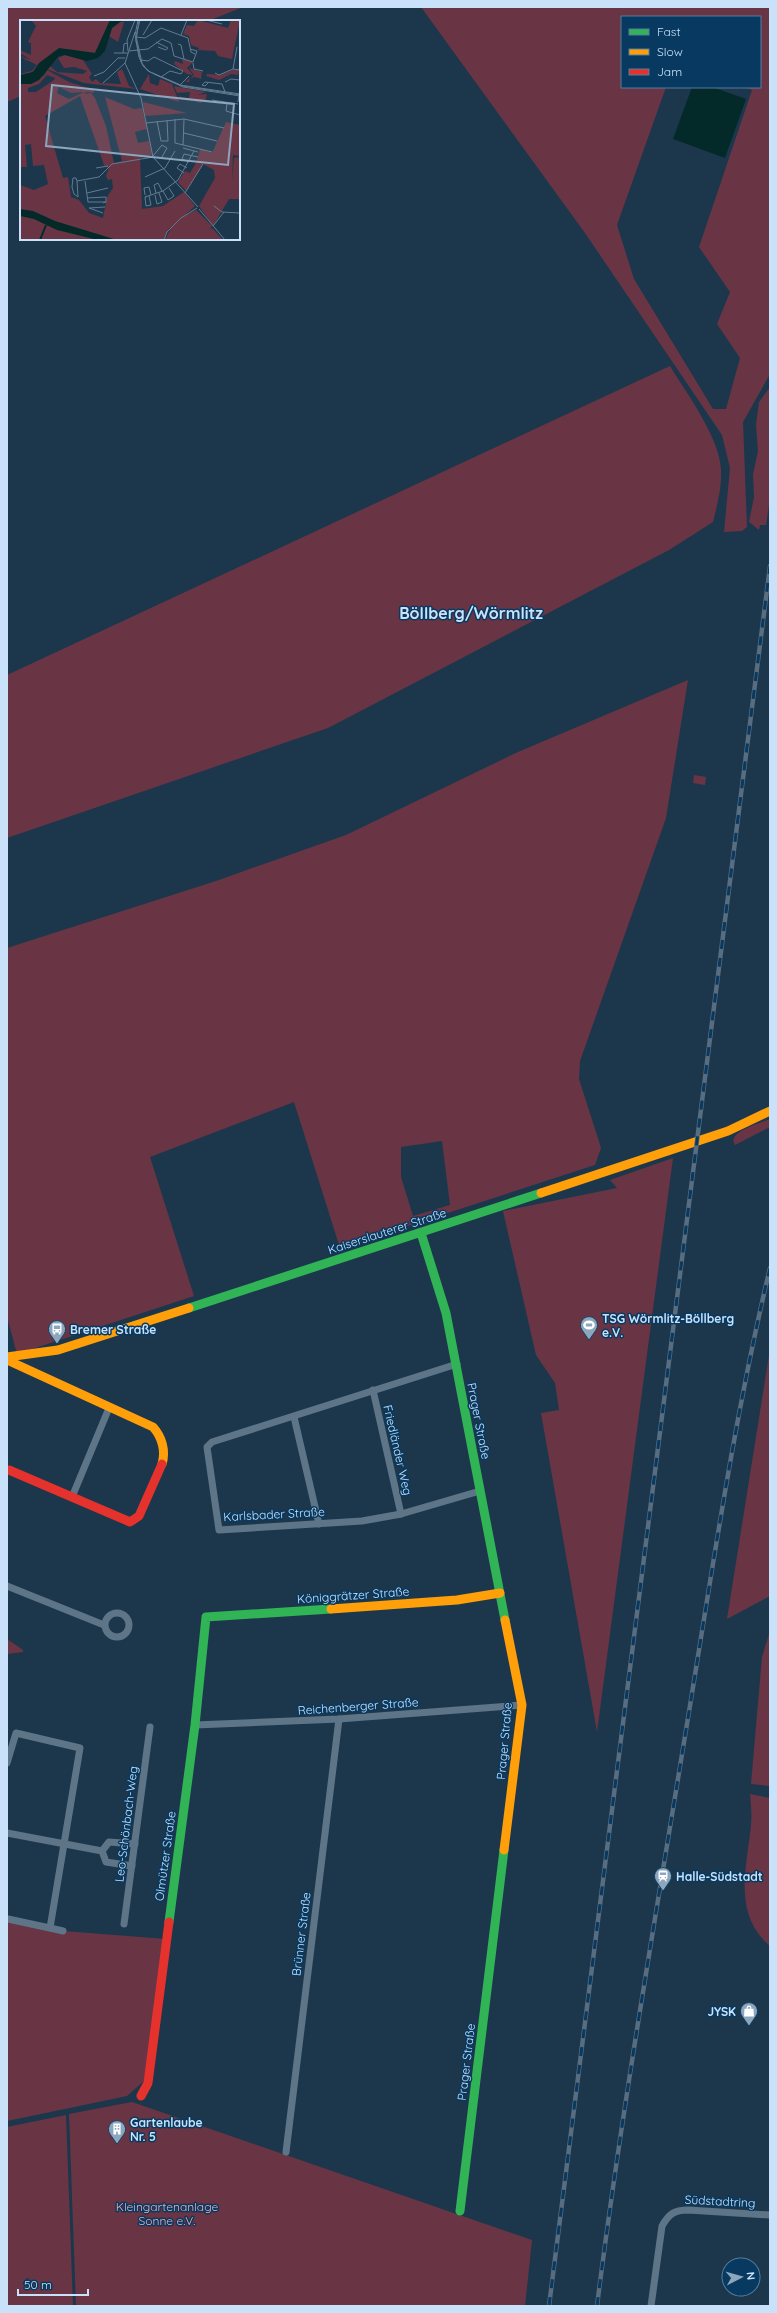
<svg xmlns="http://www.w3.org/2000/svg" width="777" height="2313" font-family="Quicksand,sans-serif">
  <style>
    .green { fill: #693544; fill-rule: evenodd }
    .water { fill: #032929 }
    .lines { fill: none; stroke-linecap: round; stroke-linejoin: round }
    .street { stroke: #5e7588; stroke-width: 7 }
    .fast { stroke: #30b455; stroke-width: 9 }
    .slow { stroke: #ff9f0a; stroke-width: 9 }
    .jam { stroke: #e5322d; stroke-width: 9 }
    .rail-casing { stroke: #586d7f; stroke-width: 4.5 }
    .rail { stroke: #083960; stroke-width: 3; stroke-dasharray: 9; stroke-linecap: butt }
    .labels { text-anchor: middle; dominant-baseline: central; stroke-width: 3; stroke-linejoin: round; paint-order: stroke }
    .street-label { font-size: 12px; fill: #c9e2fa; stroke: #083960 }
    .poi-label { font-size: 12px; font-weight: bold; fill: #c9e2fa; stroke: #083960; text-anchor: start }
    .park-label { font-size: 12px; fill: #f6afbb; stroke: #083960 }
    .district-label { font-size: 16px; font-weight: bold; fill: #c9e2fa; stroke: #083960 }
    .inset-river { fill: none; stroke: #032929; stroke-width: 2 }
    .inset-road { fill: none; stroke: #617b92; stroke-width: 1 }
    .view { fill: #8ca6bd; fill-opacity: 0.15; stroke: #8ca6bd; stroke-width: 2 }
    .inset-edge { fill: none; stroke: #c9e2fa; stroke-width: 2 }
  </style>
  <rect width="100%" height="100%" fill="#1c374c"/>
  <g class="green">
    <path d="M7 7H243L208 21H21V96L7 102Z"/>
    <path d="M421 7H770V374L743 422 747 527 742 531 724 532 730 468 722 435 585 233ZM622 17H760V87H744L752 90 699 247 730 292 717 324 740 358 726 409H713L634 279 617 225 666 87H622Z"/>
    <path d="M670 366C687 394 720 438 721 470 722 488 717 505 713 522L669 550 328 728 7 838V675Z"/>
    <path d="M770 387V498L766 525H760L759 530 749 522 754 497 753 474 758 451 756 425 759 402Z"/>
    <path d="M688 680 666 818 580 1061 579 1079 601 1148 595 1165 340 1248 294 1102 150 1157 194 1296 17 1354 7 1317V948L216 881 346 835 518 752ZM442 1141 450 1205 413 1216 401 1177V1147Z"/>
    <path d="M694 775 706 777 705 785 693 783Z"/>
    <path d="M770 1119V1127L735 1145C726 1132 761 1123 770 1119Z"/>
    <path d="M673 1158 597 1732 541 1413 559 1410 555 1383 536 1355 503 1211 617 1188 610 1180Z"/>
    <path d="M770 1349V1596L727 1619Z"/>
    <path d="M770 1631V1786L751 1784 762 1657Z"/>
    <path d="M7 1639 23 1650V1652L7 1654Z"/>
    <path d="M750 1794 770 1798V1946C732 1914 747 1867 751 1825 752 1815 751 1804 750 1794Z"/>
    <path d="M7 1919 63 1931 166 1939 145 2080 127 2096 7 2121Z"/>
    <path d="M132 2102 532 2240 525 2306H76L69 2114Z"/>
    <path d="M66 2115 73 2306H7V2127Z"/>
  </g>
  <path class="water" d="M692 87H712L746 99 725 158 673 139Z"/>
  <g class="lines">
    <g class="street">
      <path d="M457 1364 212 1442 207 1447 219 1530 362 1521 401 1514 480 1491"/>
      <path d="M373 1390 401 1514"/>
      <path d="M294 1417 319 1524"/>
      <path d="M72 1497 109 1408"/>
      <path d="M7 1586 104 1625"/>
      <circle cx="117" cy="1625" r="12"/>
      <path d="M195 1725 339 1719 522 1705"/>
      <path d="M7 1763 16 1733 80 1748 50 1928 63 1931"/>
      <path d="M7 1833 102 1851 106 1862 132 1866"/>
      <path d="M102 1851 109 1842 135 1844"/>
      <path d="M8 1919 50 1928"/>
      <path d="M124 1924 150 1727"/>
      <path d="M286 2152 339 1719"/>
      <path d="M651 2306 662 2226C669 2214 674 2210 688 2210L770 2215"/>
    </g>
    <g class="fast">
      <path d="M421 1233 446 1313 505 1620"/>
      <path d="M189 1308 541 1193"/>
      <path d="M169 1922 195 1725 206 1617 331 1609"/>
      <path d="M460 2211 504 1850"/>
    </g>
    <g class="slow">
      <path d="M541 1193 728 1131 770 1111"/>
      <path d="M7 1357 58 1350 189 1308"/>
      <path d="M7 1360 153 1427C162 1437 166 1451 162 1464"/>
      <path d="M331 1609 457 1600 500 1593"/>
      <path d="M504 1850 522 1705 505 1620"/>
    </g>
    <g class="jam">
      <path d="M9 1470 130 1522 139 1516 162 1464"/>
      <path d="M141 2096 148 2083 169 1922"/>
    </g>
    <g class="rail-casing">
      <g id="rail">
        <path d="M549 2306 770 566"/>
        <path d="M597 2306C621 2115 654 1926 685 1736 711 1580 733 1422 770 1268"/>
      </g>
    </g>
    <use href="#rail" class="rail"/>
  </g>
  <defs>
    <g id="stadium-pin" transform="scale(0.9)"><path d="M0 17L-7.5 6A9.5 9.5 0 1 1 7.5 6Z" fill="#8ca6bd" stroke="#083960"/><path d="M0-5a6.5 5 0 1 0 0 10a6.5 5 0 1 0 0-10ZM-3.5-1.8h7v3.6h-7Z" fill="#fff"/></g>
    <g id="bus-pin" transform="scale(0.9)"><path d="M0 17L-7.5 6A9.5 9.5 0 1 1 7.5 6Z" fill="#8ca6bd" stroke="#083960"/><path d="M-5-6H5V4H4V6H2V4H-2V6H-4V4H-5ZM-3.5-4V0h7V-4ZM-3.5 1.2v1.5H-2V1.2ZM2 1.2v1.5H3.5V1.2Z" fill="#fff"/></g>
    <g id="station-pin" transform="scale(0.9)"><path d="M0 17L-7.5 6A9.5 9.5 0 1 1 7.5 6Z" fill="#8ca6bd" stroke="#083960"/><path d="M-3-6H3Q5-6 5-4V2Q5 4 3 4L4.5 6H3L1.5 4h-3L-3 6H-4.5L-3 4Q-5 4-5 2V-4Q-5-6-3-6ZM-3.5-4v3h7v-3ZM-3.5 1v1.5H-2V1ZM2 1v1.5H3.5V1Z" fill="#fff"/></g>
    <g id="shop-pin" transform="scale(0.9)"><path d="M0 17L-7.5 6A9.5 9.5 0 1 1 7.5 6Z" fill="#8ca6bd" stroke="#083960"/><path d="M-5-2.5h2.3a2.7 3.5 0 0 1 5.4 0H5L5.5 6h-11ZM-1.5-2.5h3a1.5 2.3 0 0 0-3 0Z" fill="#fff"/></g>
    <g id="building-pin" transform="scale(0.9)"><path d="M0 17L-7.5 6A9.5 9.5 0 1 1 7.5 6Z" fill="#8ca6bd" stroke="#083960"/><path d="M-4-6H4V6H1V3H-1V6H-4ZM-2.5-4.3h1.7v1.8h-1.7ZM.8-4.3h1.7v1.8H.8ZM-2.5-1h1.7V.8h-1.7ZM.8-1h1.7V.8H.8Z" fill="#fff"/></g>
  </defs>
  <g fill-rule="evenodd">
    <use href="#stadium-pin" x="589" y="1325"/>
    <use href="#bus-pin" x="57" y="1329"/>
    <use href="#station-pin" x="663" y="1876"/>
    <use href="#shop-pin" x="749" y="2011"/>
    <use href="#building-pin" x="117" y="2129"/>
  </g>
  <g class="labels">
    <g class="street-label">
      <text transform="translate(387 1231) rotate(-18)">Kaiserslauterer Straße</text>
      <text transform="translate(479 1421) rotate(79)">Prager Straße</text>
      <text transform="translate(398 1450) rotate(77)">Friedländer Weg</text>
      <text transform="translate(274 1514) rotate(-3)">Karlsbader Straße</text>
      <text transform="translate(353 1595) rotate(-4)">Königgrätzer Straße</text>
      <text transform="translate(358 1706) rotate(-4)">Reichenberger Straße</text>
      <text transform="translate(504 1741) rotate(-85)">Prager Straße</text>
      <text transform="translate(126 1824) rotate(-83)">Leo-Schönbach-Weg</text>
      <text transform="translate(165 1856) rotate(-82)">Olmützer Straße</text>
      <text transform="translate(301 1934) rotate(-83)">Brünner Straße</text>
      <text transform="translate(466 2062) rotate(-83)">Prager Straße</text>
      <text transform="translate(720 2201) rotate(3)">Südstadtring</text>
    </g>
    <g class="poi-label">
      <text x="602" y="1318">TSG Wörmlitz-Böllberg<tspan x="602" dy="14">e.V.</tspan></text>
      <text x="70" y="1329">Bremer Straße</text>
      <text x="676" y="1876">Halle-Südstadt</text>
      <text x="736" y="2011" text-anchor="end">JYSK</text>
      <text x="130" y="2122">Gartenlaube<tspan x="130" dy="14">Nr. 5</tspan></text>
    </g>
    <g class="park-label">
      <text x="167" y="2206">Kleingartenanlage<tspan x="167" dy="14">Sonne e.V.</tspan></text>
    </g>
    <g class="district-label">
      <text x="471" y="613">Böllberg/Wörmlitz</text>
    </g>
  </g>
  <g transform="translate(20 20)">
    <rect width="220" height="220" fill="#1c374c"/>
    <path d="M11 0H90L75 33 46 29 9 54 24 56 27 50 49 62 74 70V73L67 72 64 74 71 73 75 78 86 106 94 143 108 140 102 141 85 77 114 89 122 88 127 109 115 112 118 123 129 121 132 135 120 138 122 189 143 186 164 172 175 186 148 210 144 220H83L68 217 78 220H0V165L14 170 28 164 24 145 13 146 11 124 5 125 7 147H0V54L12 51 17 45 7 40 5 42 6 40 0 36 11 40 0 33V30L11 35V23L8 22 16 6ZM27 55 35 58 34 60 16 72H8V68L19 64ZM39 67 51 73 64 72 49 79 37 73ZM60 76 84 145 89 148 86 156 88 160 92 159 93 168 87 177 83 198 69 193 59 180 51 177 48 157 43 158 25 96ZM178 0 208 8 211 0H220L212 39 198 36 195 31 178 30 179 28 171 25 169 16 163 14 167 5 174 6ZM98 2H104L98 22 89 16 92 8ZM45 35 63 40 72 54 69 57 72 62 76 59 80 63 101 64 97 52 102 49 109 66 117 69 64 63 27 49 31 41ZM38 38 44 48 54 47 67 51 63 54 37 52 30 46ZM162 39 173 42 167 48 173 55 167 54 154 44 155 41 163 44ZM169 48 182 52 181 59 175 57 170 58 169 62H165L174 55ZM213 50H219L218 55 211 54 199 60 186 56 187 54 200 55ZM129 54 130 63 138 66 140 59 152 64 159 82 120 69ZM154 66 186 72 178 75 187 74 186 79 181 83 173 81V78L172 81 161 79 158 74 161 77 169 78 170 72 157 73ZM123 82 167 93 125 96ZM206 102 220 105V136L213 135 212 161 214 138 220 137V179H209L193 206 179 186 195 158 194 150 183 144 166 171 158 162 165 151 170 153 177 141 180 129 192 133ZM176 190 192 206 189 210 192 208 203 220H145L151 208 164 196Z" fill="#693544" fill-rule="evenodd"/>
    <path d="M90 0H103L92 8 85 31 78 38 67 41 45 35 39 36 19 60 11 64H0V55L13 52 19 43 39 28 75 33ZM0 189 13 191 35 201 97 220H78L37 210 14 199 0 196Z" fill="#032929"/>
    <path class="inset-river" d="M20 220 26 205"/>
    <path class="inset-road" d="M118 0 115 15 119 37 123 46 130 52 163 67 220 76M119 0 116 21 121 42 128 51 163 66 220 75M120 0 116 16 122 43M186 0 202 4M123 15 132 0M161 15 167 0M116 17 125 18 141 8 168 18 171 32 175 34M136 22 148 28 146 30 138 27M158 24 161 25 164 39M108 31 107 20 115 0M109 31 128 29 142 19 151 23 154 36 173 42 177 31 170 29M94 33H108M103 33 104 24 107 23M121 40 128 41 134 37 163 51 161 54 150 51 141 57M105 43 121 78 133 137 178 187M173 43 174 49 183 51M213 49 217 27M195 53 199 55 213 49 220 50M134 54 160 65 220 74M74 56 84 52 98 38H105M205 62 211 59 220 60M83 63 105 43 115 12M188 63 185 66 182 65 185 62 202 64 205 72M160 65 169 56M192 80 218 84M218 82 220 68M207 83 206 91 220 95M155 99V123L192 132M137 101 141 121H148L147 100M126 103 164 99 204 108M164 113 197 121M163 125 164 99M163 128 178 132M133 136 142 125 147 128 142 137M169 142 162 139 164 134 178 137M76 148 88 146M164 153 157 148 160 144 167 148M125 157 145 148 155 131M57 161 56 158H53L52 167 54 174 58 177 57 161 79 157 92 144 133 137M65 161 68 182H86L83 183M143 171 148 180 154 176 149 168M67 173 88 168M136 173 134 165 138 163 142 171M165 173 183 144M125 175 124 168 129 167 131 175M135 175 137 184 142 182 139 173M127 176 125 177 143 171 158 160 174 131M125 177 126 186 131 185 129 176M67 178 86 177V182M194 186 202 192 220 193M179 189 205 220M83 193 69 188 85 187M193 206 204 192M144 220 147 212 161 198 177 188"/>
    <path class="view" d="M32 65 214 84 208 145 26 126Z"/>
    <rect width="220" height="220" class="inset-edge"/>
  </g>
  <rect width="777" height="2313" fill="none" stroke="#c9e2fa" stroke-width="16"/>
  <rect x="621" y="16" width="140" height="72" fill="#083960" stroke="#557d9e"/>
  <rect x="629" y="29" width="20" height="6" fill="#30b455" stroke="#557d9e"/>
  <text x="657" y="36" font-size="12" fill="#c9e2fa">Fast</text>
  <rect x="629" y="49" width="20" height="6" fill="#ff9f0a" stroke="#557d9e"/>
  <text x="657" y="56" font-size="12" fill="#c9e2fa">Slow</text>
  <rect x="629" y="69" width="20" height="6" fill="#e5322d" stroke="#557d9e"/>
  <text x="657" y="76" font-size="12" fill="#c9e2fa">Jam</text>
  <g transform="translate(741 2277) rotate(84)"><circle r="19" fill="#083960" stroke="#557d9e"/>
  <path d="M0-3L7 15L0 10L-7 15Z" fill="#8ca6bd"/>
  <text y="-6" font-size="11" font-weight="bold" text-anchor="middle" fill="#c9e2fa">N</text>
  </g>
  <path d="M18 2289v6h70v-6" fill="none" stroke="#c9e2fa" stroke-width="2"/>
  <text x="24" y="2289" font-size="12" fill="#c9e2fa" stroke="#083960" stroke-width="3" paint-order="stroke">50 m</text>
</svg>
